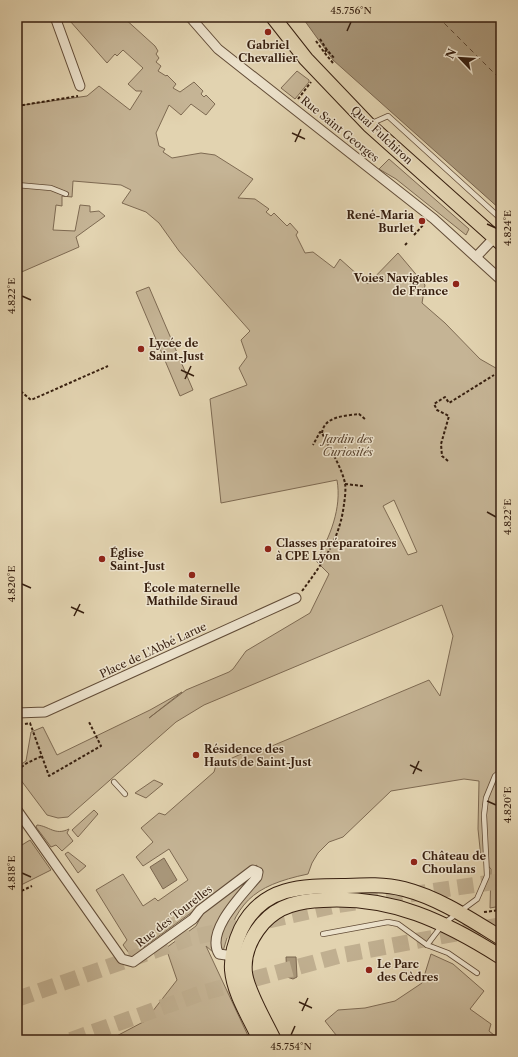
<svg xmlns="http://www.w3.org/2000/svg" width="518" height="1057" font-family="'Libre Caslon Text',serif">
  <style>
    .green { fill: #c5b495; stroke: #7e6a52; fill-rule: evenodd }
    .water { fill: #a89679; stroke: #7b664f }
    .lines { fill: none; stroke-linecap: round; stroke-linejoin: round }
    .ferry { stroke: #5f4934; stroke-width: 1; stroke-dasharray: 5 4; stroke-linecap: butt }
    .highway-tunnel { stroke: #c0af90; stroke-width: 16; stroke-dasharray: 16 8; stroke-linecap: butt }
    .lane-casing { stroke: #624c37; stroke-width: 6 }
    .street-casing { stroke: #624c37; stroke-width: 11 }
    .primary-casing { stroke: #371f0f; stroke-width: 16 }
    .path { stroke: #371f0f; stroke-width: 2; stroke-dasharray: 3 2; stroke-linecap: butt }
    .lane { stroke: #ece2cc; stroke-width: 4.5 }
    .street { stroke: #ece2cc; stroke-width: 9 }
    .primary { stroke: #e2d3b0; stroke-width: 14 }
    .ticks { fill: none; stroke: #371f0f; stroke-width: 1.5 }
    .poi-dot { fill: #8f2418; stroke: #ece2cc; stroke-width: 1.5 }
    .labels { text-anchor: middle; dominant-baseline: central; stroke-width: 3; stroke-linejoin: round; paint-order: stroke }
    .poi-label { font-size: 11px; font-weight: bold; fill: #371f0f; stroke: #ece2cc; text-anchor: start }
    .street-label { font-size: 11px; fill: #371f0f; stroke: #ece2cc }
    .park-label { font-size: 11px; font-style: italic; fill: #5a4430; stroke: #ece2cc }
    .neatline { fill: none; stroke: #371f0f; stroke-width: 1.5 }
    .ticks-label { font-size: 10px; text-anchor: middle; fill: #371f0f }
  </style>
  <rect width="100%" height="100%" fill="#e2d3b0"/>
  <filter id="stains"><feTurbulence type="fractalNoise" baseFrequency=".005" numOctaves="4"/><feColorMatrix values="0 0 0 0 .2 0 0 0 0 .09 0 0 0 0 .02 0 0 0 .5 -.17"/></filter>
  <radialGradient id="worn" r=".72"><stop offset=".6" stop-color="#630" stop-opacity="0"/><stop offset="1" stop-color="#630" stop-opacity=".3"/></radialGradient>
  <g class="green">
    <path d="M71 17H123L155 46 158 51 156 54 159 58 156 62 161 66 158 71 166 76 167 75 176 84 173 88 180 92 194 82 203 91 201 94 204 97 206 95 215 104 206 115 191 104 181 115 169 105 156 133 159 146 165 149 163 152 172 158 201 153 215 155 253 179 238 198 255 199 269 209 266 212 271 216 274 213 287 226 290 223 298 232 296 235 305 253 313 252 334 268 340 259 368 284 398 253 425 285 422 303 445 323 480 359 501 371V906L490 908 491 869 481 858 478 829 479 781 464 779 391 791 343 837 329 842 318 853 312 863 308 874C251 886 235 903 221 959L206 946 250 1040H109L145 1021 177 980 166 948 196 926 202 915 208 908 252 877 257 865 134 954 129 953 123 945 127 940 96 890 123 874 143 906 155 898 158 901 188 880 169 849 143 866 136 857 153 842 141 828 159 813 165 815 214 772 216 765 255 748 260 751 429 680 440 696 453 636 442 605 204 705 176 722 68 817 58 818 47 815 17 775V767L26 761 31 732 43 727 57 755 150 710 182 692 149 718 186 690 229 672 233 669 246 651 310 613 329 574 316 561C330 537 342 508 337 480L221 503 210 399 247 385 239 368 247 357 241 340 250 331 179 251 159 223 146 212 122 203 131 190 121 185 73 181 72 197 62 196V206L56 205 53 230 75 231 80 205 90 206V212L99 211 105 216 76 237 79 247 17 274V106L87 96 99 86 130 110 142 91H136L128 84 143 68 123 50 117 56 115 54 107 63 70 21ZM394 500 417 552 408 555 383 506Z"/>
    <path d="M297 71 309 80V82L295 99 281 88Z"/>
    <path d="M389 159 469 229 466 235 396 179 379 169Z"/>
    <path d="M149 287 193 390 180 396 136 292Z"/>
    <path d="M154 780 163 784 146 798 135 793Z"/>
    <path d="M94 810 98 814 78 837 72 830Z"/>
    <path d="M37 825C49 826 55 836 69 829L67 833 73 841 62 851 56 845 51 847 36 827Z"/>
    <path d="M30 840 51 870 17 887V848Z"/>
    <path d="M68 852 86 866 78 873 65 854Z"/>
    <path d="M431 954 453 964 484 991 470 1009 491 1024 489 1031 500 1040H340L325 1021 338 1010 365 1008 395 1001 422 983Z"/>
  </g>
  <g class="water">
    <path d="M302 17H501V210L333 60Z"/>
    <path d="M164 858 177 880 163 889 150 867Z"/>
    <path d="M286 957H296L297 977 293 979 287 977Z"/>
  </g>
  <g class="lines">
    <path class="ferry" d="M438 17 501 80"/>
    <g class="highway-tunnel">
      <path d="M17 999 190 938 338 905 501 881"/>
      <path d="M71 1040 202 993 342 955 501 925"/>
    </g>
    <g class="lane-casing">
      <g id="lane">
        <path d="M370 124 388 116 501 219"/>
        <path d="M17 185 51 188 66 194"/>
        <path d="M114 782 125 794"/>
        <path d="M323 934 388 922 398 924 427 945"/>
        <path d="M477 973 448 953 427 945 443 924 477 899 487 876 484 815 486 798 495 776 501 771"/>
      </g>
    </g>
    <g class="street-casing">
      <g id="street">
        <path d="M55 17 80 86"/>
        <path d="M190 17 218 49 434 219 501 280"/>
        <path d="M476 257 495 237"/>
        <path d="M17 713 45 712 296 598"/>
        <path d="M17 810 122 959 133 962 193 919 200 910 253 870 258 872 257 877C243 894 205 931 219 954L233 956"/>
      </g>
    </g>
    <g class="primary-casing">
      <g id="primary">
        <path d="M273 17 306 59 369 125 501 243"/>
        <path d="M260 1040C250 1018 234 994 232 970 231 955 235 942 241 929 263 885 304 886 346 886 365 885 385 884 404 889 439 898 470 919 501 938"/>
        <path d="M274 1040C266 1023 247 991 245 973 243 955 251 937 263 923 279 905 300 901 323 900 392 896 444 921 501 957"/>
      </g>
    </g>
    <g class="path">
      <path d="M320 39 327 50"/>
      <path d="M316 41 324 52"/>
      <path d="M333 63 324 52 327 50 335 59"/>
      <path d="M298 99 311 82"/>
      <path d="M17 106 78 96"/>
      <path d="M414 235 424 224"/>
      <path d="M405 245 407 243"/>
      <path d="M17 388 31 400 108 366"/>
      <path d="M322 433C324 416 345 416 359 414L366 420"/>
      <path d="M448 461 442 456 441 444 449 416 437 410 434 404 445 397 449 403 494 375"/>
      <path d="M345 484 363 486"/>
      <path d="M302 591C322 564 340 539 344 504 345 498 346 489 345 483 341 466 330 449 322 433L320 432 313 445"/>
      <path d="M25 724 30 723 49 776 101 746 89 722"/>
      <path d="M17 770 27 763 42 756"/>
      <path d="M17 893 32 886"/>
      <path d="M484 912 501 910"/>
    </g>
    <use href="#lane" class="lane"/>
    <use href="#street" class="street"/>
    <use href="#primary" class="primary"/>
  </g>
  <path class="ticks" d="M347 31 351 22M292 133 305 139M295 142 301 129M487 224 496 228M22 296 31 300M181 370 194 376M185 379 191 366M487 512 496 517M22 584 31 588M71 607 84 613M74 616 80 604M410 765 422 771M413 774 419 761M487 801 496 805M22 873 31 877M299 1002 312 1008M302 1011 308 998M291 1035 295 1026"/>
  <g class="poi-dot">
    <circle cx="268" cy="32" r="4"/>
    <circle cx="422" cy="221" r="4"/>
    <circle cx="456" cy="284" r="4"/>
    <circle cx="141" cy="349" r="4"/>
    <circle cx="268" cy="549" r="4"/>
    <circle cx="102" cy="559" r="4"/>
    <circle cx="192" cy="575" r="4"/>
    <circle cx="196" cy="755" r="4"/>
    <circle cx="414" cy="862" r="4"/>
    <circle cx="369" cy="970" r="4"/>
  </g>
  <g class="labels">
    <g class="poi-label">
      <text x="268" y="45" text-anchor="middle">Gabriel<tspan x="268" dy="13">Chevallier</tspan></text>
      <text x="414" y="215" text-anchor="end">René-Maria<tspan x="414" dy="13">Burlet</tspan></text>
      <text x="448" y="278" text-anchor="end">Voies Navigables<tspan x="448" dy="13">de France</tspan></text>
      <text x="149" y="343">Lycée de<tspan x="149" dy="13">Saint-Just</tspan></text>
      <text x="276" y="543">Classes préparatoires<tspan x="276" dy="13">à CPE Lyon</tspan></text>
      <text x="110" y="553">Église<tspan x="110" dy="13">Saint-Just</tspan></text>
      <text x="192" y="588" text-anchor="middle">École maternelle<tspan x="192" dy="13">Mathilde Siraud</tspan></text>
      <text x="204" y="749">Résidence des<tspan x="204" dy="13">Hauts de Saint-Just</tspan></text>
      <text x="422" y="856">Château de<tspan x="422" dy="13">Choulans</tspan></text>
      <text x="377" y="964">Le Parc<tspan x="377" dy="13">des Cèdres</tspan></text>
    </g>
    <g class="street-label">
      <text transform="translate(340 129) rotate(39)">Rue Saint Georges</text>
      <text transform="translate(382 135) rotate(43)">Quai Fulchiron</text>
      <text transform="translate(153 650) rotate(-25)">Place de L'Abbé Larue</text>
      <text transform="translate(174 916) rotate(-38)">Rue des Tourelles</text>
    </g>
    <g class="park-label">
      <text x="348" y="439">Jardin des<tspan x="348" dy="13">Curiosités</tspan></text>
    </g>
  </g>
  <rect width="518" height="1057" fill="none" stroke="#e2d3b0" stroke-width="44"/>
  <g transform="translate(460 58) rotate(295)" stroke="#ece2cc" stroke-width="3" paint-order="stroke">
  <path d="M0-3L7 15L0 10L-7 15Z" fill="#371f0f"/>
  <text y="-6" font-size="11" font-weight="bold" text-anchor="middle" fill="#371f0f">N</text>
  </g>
  <rect x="22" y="22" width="474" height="1013" class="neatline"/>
  <g class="ticks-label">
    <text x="351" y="14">45.756°N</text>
    <text transform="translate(507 228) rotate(-90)" y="4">4.824°E</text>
    <text transform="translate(11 296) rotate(-90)" y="4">4.822°E</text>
    <text transform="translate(507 517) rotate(-90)" y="4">4.822°E</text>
    <text transform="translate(11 584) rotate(-90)" y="4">4.820°E</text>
    <text transform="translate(507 805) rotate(-90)" y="4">4.820°E</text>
    <text transform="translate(11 873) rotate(-90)" y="4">4.818°E</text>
    <text x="291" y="1050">45.754°N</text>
  </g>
  <rect width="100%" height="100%" filter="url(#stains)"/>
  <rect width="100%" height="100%" fill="url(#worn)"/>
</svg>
